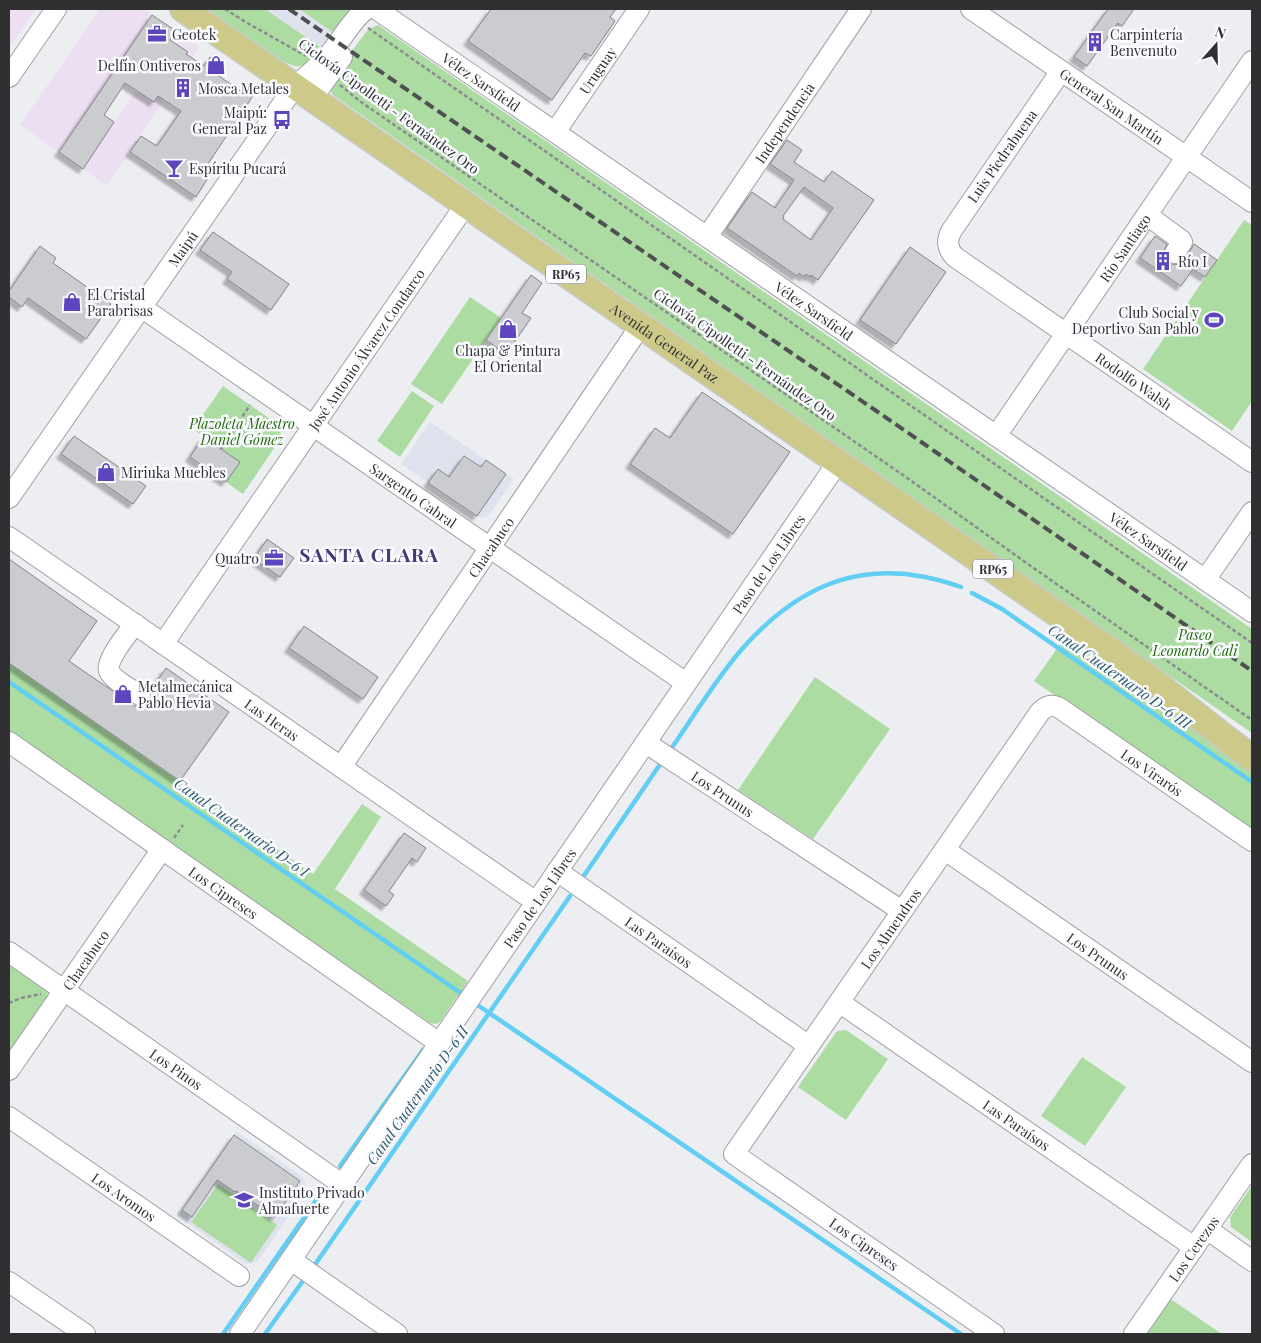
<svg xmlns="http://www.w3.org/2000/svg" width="1261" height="1343" font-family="'Playfair Display',serif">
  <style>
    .built { fill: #dee2ed }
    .industrial { fill: #eddff2 }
    .green { fill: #acdca2 }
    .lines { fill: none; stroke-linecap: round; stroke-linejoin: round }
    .stream { stroke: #62cef3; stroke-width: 4.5 }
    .building { fill: #caccd0; stroke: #838588; fill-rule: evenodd; filter: url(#shadow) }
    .minor-casing { stroke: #9ea0a3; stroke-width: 22 }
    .major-casing { stroke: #c9c9ca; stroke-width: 28 }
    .path { stroke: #8b8c8f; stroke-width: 2.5; stroke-dasharray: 4 2.5; stroke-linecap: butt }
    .minor { stroke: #fff; stroke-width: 20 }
    .major { stroke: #cdca89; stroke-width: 25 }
    .rail { stroke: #505053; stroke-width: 4; stroke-dasharray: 10 5; stroke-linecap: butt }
    .labels { text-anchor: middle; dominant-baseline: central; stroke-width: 5; stroke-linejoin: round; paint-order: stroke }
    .shield { fill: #fafbff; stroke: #6d6d70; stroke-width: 1 }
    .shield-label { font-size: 12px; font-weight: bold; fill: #303032 }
    .poi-label { font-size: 14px; fill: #303032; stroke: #fafbff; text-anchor: start }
    .street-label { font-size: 14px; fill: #303032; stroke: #fafbff }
    .park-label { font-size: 14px; font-style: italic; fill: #22690a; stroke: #fafbff }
    .water-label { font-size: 15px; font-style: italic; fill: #2b5869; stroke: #fafbff }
    .district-label { font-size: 19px; font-weight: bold; letter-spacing: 1px; fill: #433a76; stroke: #fafbff }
  </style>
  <defs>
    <filter id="shadow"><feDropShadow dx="-4.5" dy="4.5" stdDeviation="1" flood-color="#0004"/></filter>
  </defs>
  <rect width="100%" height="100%" fill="#edeef2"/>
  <g class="built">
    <path d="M265 9H299L337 35 326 51Z"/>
    <path d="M430 422 514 479 488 516 480 518 401 464Z"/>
    <path d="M236 1131 304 1178 307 1190 257 1262 246 1264 177 1216Z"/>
  </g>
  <g class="industrial">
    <path d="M9 9H36L9 48Z"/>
    <path d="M100 9H143L152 15 59 152 20 125Z"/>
    <path d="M176 31 199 47 107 186 83 169Z"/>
  </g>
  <g class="green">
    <path d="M206 9H265L326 51C310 62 302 73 283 61Z"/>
    <path d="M299 9H351V11L337 35Z"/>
    <path d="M378 25 1252 629V733L333 95 329 88 330 81 366 32 373 27Z"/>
    <path d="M1244 220 1252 225V401L1232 431 1143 369Z"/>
    <path d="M470 297 501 318 442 404 411 384Z"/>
    <path d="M223 386 280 426 281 438 243 494 226 482 240 462 193 429Z"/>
    <path d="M412 391 434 406 400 457 377 441Z"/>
    <path d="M1066 636 1252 765V832L1034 681Z"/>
    <path d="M9 663 313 874 362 804 381 817 335 889 468 981 463 989 466 991 461 999 457 997 440 1022 436 1024 430 1023 9 732Z"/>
    <path d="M815 677 890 729 813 839 738 790Z"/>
    <path d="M9 962 47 991 48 997 9 1055Z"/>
    <path d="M846 1030 888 1059 846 1120 798 1087 837 1031Z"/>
    <path d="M1082 1057 1126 1087 1085 1146 1041 1116Z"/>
    <path d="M218 1184 277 1225 251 1263 191 1222Z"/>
    <path d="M1252 1186V1242L1231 1227 1230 1217Z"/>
    <path d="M1166 1296 1222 1334H1141Z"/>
  </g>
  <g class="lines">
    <g class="stream">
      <path d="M972 593 1002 609 1252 782"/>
      <path d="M9 682 462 994"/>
      <path d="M673 746C695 714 716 679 742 649 803 580 871 555 961 587"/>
      <path d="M581 880 661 763"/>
      <path d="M479 1006 961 1334"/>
      <path d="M340 1166 423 1050"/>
      <path d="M314 1266 570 896"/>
      <path d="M223 1334 324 1189"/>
      <path d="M265 1334 305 1278"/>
    </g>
  </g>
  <g class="building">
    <path d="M491 9H616L610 17 615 21 591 56 585 53 552 100 468 41Z"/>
    <path d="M1108 9H1134L1122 26 1118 23 1087 66 1074 57Z"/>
    <path d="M152 15 176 31 170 40 188 52 186 54 204 66 210 57 222 65 216 74 242 92 249 82 258 88 202 173 208 178 196 197 130 152 141 136 157 146 181 111 158 96 154 102 125 83 104 115 114 122 83 169 59 152Z"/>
    <path d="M787 140 802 150 794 162 824 182 832 171 874 200 818 280 811 275 810 277 806 274 804 277 799 273 797 276 727 228 752 192 775 208 794 180 770 164ZM804 187 833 208 811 240 783 219 784 217 783 216Z"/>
    <path d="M213 232 289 284 271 310 227 279 232 272 200 250Z"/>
    <path d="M1155 236 1167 244 1163 253 1165 259 1169 263 1175 265 1181 263 1185 259 1194 244 1217 260 1205 277 1193 269 1181 286 1140 258Z"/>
    <path d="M40 246 56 258 53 263 111 304 86 339 28 298 22 307 9 297V291Z"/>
    <path d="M910 247 946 272 896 344 860 320Z"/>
    <path d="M531 275 542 283 522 313 531 318 506 354 486 340Z"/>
    <path d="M702 392 790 452 733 534 630 464 655 428 670 438Z"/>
    <path d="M74 436 146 486 133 504 61 454Z"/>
    <path d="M203 437 240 462 226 482 190 457Z"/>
    <path d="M464 456 481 467 486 460 506 474 477 516 428 483 438 469 449 477Z"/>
    <path d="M267 539 294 558 280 577 254 559Z"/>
    <path d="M9 559 97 621 69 661 117 694 138 708 145 706 150 701 152 696 151 690 166 668 229 712 180 781 9 663Z"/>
    <path d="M304 626 378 677 363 699 289 648Z"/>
    <path d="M404 833 426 848 417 862 412 858 389 891 394 895 386 906 364 890Z"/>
    <path d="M234 1135 300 1181 275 1217 236 1191 235 1192 217 1180 192 1217 182 1210Z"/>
  </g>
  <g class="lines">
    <g class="minor-casing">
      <g id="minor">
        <path id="s1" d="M376 9 1252 612"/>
        <path id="s2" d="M971 9 1252 202"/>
        <path id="s3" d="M1061 71 952 230C946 240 947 249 955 257L1252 462"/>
        <path d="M9 77 56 9"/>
        <path d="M312 98 342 57"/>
        <path id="s4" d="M555 132 639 9"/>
        <path d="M1147 215 1181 240 1182 242 1175 253"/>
        <path id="s5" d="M707 237 861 9"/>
        <path id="s6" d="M141 307 686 683"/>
        <path id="s7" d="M996 436 1252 61"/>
        <path id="s8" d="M9 498 295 86C308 75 321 65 332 51 343 37 352 20 366 9"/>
        <path id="s9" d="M9 537 536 902"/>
        <path d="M1205 580 1252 512"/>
        <path d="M135 624C128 633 105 661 109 671 113 680 132 690 140 695"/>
        <path id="s10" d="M163 644 466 204"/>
        <path id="s11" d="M9 742 439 1043"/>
        <path id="s12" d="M646 743 902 911"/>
        <path id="s13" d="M341 767 641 325"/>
        <path id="s14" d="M945 850 1252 1062"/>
        <path id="s15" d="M557 871 809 1046"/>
        <path id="s16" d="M9 952 343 1185"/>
        <path id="s17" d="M839 1002 1194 1247"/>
        <path id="s18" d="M9 1070 162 849"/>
        <path id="s19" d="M9 1117 239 1276"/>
        <path d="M1207 1229 1252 1261"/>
        <path d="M291 1260 397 1334"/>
        <path d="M9 1282 85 1334"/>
        <path id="s20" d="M240 1334 838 462"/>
        <path id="s21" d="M994 1334 734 1154 1040 712C1047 705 1053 704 1061 709L1252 841"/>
        <path id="s22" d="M1134 1334 1252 1164"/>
      </g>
    </g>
    <g class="major-casing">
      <g id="major">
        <path id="s23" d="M183 9 1147 676 1223 736 1252 758"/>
      </g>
    </g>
    <g class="path">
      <path d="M225 9 249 24 306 56"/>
      <path d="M368 28 1252 643"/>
      <path d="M340 85 361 102 903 475 1025 562 1252 720"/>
      <path d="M221 449 250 405"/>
      <path d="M174 838 183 825"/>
      <path d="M9 1003 21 998 41 994"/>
    </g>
    <use href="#minor" class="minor"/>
    <use href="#major" class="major"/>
    <path class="rail" d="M289 9 875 410 1252 671"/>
  </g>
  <defs>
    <g id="office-bare" transform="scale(1.5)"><path d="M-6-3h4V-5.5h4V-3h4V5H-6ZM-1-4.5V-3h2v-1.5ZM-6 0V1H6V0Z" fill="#5e44bd" stroke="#fafbff" stroke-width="2.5" paint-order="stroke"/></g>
    <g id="building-bare" transform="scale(1.5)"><path d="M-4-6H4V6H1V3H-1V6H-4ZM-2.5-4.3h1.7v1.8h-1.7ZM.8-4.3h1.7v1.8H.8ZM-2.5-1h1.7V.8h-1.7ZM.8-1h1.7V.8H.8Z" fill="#5e44bd" stroke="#fafbff" stroke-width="2.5" paint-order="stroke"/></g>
    <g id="shop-bare" transform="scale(1.5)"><path d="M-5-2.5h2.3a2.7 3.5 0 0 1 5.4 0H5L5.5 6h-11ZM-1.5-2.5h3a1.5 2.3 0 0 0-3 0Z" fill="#5e44bd" stroke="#fafbff" stroke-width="2.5" paint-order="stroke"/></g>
    <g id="bus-bare" transform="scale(1.5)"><path d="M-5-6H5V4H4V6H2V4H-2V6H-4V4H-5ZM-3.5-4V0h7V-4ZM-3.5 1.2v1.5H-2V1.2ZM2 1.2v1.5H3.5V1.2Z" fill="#5e44bd" stroke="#fafbff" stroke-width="2.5" paint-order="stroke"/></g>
    <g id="bar-bare" transform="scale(1.5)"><path d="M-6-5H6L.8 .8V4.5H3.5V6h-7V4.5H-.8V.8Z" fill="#5e44bd" stroke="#fafbff" stroke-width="2.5" paint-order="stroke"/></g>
    <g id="stadium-bare" transform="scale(1.5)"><path d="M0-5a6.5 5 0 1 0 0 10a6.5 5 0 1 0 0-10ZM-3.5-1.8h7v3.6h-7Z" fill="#5e44bd" stroke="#fafbff" stroke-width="2.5" paint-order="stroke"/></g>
    <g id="school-bare" transform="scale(1.5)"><path d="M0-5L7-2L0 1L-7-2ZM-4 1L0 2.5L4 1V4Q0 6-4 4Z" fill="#5e44bd" stroke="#fafbff" stroke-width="2.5" paint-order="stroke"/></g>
  </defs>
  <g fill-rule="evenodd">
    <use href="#office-bare" x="157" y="34"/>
    <use href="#building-bare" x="1095" y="42"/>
    <use href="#shop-bare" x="216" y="65"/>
    <use href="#building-bare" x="183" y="88"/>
    <use href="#bus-bare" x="282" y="120"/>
    <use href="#bar-bare" x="174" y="168"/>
    <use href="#building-bare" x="1163" y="261"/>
    <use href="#shop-bare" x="72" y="302"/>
    <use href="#stadium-bare" x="1214" y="320"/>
    <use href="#shop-bare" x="508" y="329"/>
    <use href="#shop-bare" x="106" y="472"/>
    <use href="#office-bare" x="274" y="558"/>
    <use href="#shop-bare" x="123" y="694"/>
    <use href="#school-bare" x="244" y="1200"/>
  </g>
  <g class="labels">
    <g class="shield">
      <rect x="546" y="264.5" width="40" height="19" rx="4"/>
      <rect x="973" y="559.5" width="40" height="19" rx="4"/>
    </g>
    <g class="shield-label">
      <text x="566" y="274">RP65</text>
      <text x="993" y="569">RP65</text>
    </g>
    <g class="poi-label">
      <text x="172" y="34">Geotek</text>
      <text x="1110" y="34">Carpintería<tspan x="1110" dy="16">Benvenuto</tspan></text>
      <text x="201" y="65" text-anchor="end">Delfín Ontiveros</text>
      <text x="198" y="88">Mosca Metales</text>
      <text x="267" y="112" text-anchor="end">Maipú:<tspan x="267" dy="16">General Paz</tspan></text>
      <text x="189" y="168">Espíritu Pucará</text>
      <text x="1178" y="261">Río I</text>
      <text x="87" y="294">El Cristal<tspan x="87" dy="16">Parabrisas</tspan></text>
      <text x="1199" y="312" text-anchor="end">Club Social y<tspan x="1199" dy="16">Deportivo San Pablo</tspan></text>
      <text x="508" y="350" text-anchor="middle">Chapa &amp; Pintura<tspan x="508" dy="16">El Oriental</tspan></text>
      <text x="121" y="472">Miriuka Muebles</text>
      <text x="259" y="558" text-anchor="end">Quatro</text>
      <text x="138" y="686">Metalmecánica<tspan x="138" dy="16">Pablo Hevia</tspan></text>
      <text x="259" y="1192">Instituto Privado<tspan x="259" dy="16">Almafuerte</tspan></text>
    </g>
    <g class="street-label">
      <text stroke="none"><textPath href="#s4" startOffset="75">Uruguay</textPath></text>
      <text stroke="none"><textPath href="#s1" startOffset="128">Vélez Sarsfield</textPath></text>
      <text transform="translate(389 106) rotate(36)">Ciclovía Cipolletti - Fernández Oro</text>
      <text stroke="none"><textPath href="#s2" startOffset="171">General San Martín</textPath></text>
      <text stroke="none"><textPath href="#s5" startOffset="138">Independencia</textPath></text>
      <text transform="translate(1002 156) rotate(-55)">Luis Piedrabuena</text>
      <text stroke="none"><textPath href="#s8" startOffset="304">Maipú</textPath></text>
      <text stroke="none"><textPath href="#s7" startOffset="228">Río Santiago</textPath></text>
      <text stroke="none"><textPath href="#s1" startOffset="532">Vélez Sarsfield</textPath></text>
      <text stroke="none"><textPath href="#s23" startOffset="586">Avenida General Paz</textPath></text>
      <text stroke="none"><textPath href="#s10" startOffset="358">José Antonio Álvarez Condarco</textPath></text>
      <text transform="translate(745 354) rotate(35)">Ciclovía Cipolletti - Fernández Oro</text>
      <text stroke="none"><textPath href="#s3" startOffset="440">Rodolfo Walsh</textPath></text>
      <text stroke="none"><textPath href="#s6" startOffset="331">Sargento Cabral</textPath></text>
      <text stroke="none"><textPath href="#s1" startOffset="938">Vélez Sarsfield</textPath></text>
      <text stroke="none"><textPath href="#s13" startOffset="266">Chacabuco</textPath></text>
      <text stroke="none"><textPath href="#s20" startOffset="934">Paso de Los Libres</textPath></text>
      <text stroke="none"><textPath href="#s9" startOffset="320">Las Heras</textPath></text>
      <text stroke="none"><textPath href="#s21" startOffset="988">Los Virarós</textPath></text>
      <text stroke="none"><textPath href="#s12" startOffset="92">Los Prunus</textPath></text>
      <text stroke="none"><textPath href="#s11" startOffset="262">Los Cipreses</textPath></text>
      <text stroke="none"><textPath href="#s20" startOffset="529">Paso de Los Libres</textPath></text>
      <text stroke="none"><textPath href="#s21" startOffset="591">Los Almendros</textPath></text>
      <text stroke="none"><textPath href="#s15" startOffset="124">Las Paraísos</textPath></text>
      <text stroke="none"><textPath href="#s14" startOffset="186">Los Prunus</textPath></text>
      <text stroke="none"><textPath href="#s18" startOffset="134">Chacabuco</textPath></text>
      <text stroke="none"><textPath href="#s16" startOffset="204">Los Pinos</textPath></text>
      <text stroke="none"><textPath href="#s17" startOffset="216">Las Paraísos</textPath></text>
      <text stroke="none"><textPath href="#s19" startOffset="140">Los Aromos</textPath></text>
      <text transform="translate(864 1244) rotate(35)">Los Cipreses</text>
      <text stroke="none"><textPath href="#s22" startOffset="104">Los Cerezos</textPath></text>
    </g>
    <g class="park-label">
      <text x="242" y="423">Plazoleta Maestro<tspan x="242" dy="16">Daniel Gómez</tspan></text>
      <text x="1195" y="634">Paseo<tspan x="1195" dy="16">Leonardo Cali</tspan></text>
    </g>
    <g class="water-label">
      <text transform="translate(1120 676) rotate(35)">Canal Cuaternario D-6 III</text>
      <text transform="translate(242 827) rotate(35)">Canal Cuaternario D-6 I</text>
      <text transform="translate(417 1095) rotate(-55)">Canal Cuaternario D-6 II</text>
    </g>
    <g class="district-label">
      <text x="369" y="554">SANTA CLARA</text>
    </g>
  </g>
  <rect width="1261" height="1343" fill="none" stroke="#303032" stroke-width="20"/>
  <g transform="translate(1216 45) rotate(20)" stroke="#fafbff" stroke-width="4" paint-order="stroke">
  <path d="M0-4L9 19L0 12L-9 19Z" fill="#303032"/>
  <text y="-8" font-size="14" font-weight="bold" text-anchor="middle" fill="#303032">N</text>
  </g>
</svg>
